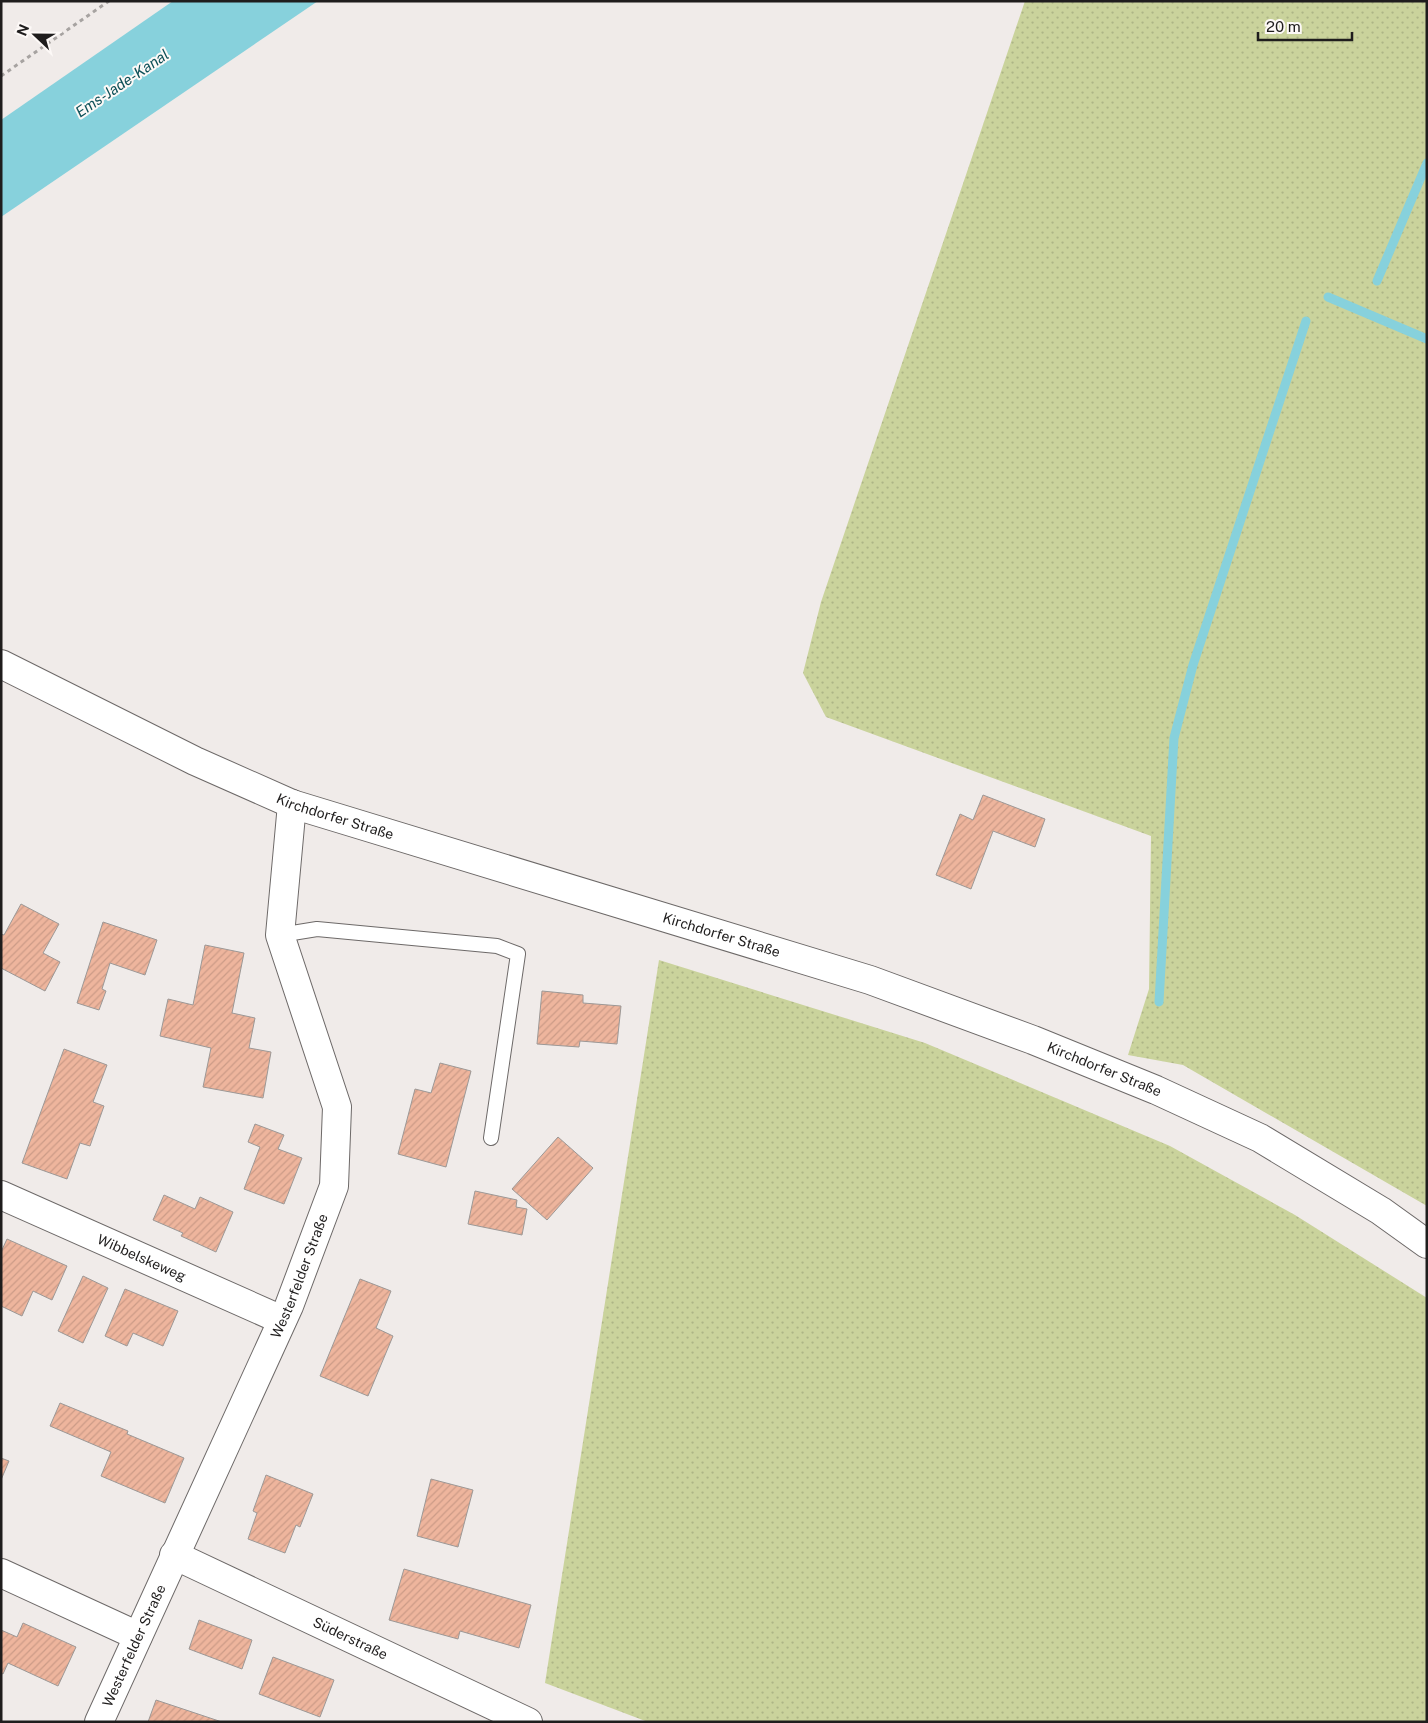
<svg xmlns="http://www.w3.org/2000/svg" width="1428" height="1723" font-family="'Public Sans',sans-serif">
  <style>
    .grass { fill: url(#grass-dots) }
    .water { fill: #87d1dc }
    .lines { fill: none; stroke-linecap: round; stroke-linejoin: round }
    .stream { stroke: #87d1dc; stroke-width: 9 }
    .building { fill: url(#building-hatch); stroke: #9c9896 }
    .lane-casing { stroke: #6d6968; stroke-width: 16 }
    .street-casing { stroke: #6d6968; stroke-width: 30 }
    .secondary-casing { stroke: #6d6968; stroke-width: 30 }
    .path { stroke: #a7a3a1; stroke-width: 3; stroke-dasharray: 4 4; stroke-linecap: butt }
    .lane { stroke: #fff; stroke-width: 14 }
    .street { stroke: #fff; stroke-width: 28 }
    .secondary { stroke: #fff; stroke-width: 28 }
    .labels { text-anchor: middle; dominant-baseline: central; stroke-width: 4; stroke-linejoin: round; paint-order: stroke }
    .street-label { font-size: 14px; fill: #1f1d1d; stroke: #fdf9f7 }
    .water-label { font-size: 15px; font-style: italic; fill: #0d5058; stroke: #fdf9f7 }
  </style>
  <defs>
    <pattern id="grass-dots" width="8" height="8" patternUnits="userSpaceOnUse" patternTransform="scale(1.25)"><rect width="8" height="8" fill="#cad39c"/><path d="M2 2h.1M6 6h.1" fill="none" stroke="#adb586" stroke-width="1.8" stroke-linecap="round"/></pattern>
    <pattern id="building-hatch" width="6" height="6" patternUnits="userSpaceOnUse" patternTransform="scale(1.25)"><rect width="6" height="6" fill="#eeb59d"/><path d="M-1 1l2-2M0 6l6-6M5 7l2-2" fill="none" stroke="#cc9b87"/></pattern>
  </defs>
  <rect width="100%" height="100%" fill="#f0ebe9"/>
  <g class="grass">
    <path d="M1025 1H1427V1206L1183 1065 1128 1055 1149 989 1151 836 826 717 803 673 821 602Z"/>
    <path d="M659 960 925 1043 1170 1146 1295 1215 1427 1298V1722H648L545 1683Z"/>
  </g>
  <path class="water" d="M173 1H318L1 217V120Z"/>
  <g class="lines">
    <g class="stream">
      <path d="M1377 281 1427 163"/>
      <path d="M1328 297 1427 339"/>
      <path d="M1159 1002 1174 738 1193 665 1306 321"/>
    </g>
  </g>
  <g class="building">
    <path d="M983 795 1045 819 1035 847 993 831 971 889 936 875 960 814 973 820Z"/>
    <path d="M21 904 59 924 43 953 60 962 45 991 1 968V934L4 935Z"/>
    <path d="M103 922 157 940 145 975 110 963 102 989 106 991 99 1010 77 1003Z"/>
    <path d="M205 945 244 953 232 1013 255 1018 249 1048 271 1052 263 1098 203 1087 211 1048 160 1036 168 999 193 1005Z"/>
    <path d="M542 991 583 995V1003L621 1006 617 1044 580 1041 579 1047 537 1044Z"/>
    <path d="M64 1049 107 1065 93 1102 104 1106 90 1146 80 1143 67 1179 22 1163Z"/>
    <path d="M440 1063 471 1071 446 1167 398 1154 415 1089 431 1093Z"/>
    <path d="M255 1124 284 1135 278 1149 302 1158 284 1204 244 1189 260 1147 248 1142Z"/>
    <path d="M558 1137 593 1168 547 1220 512 1189Z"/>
    <path d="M475 1191 517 1200 516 1207 527 1209 522 1235 468 1224Z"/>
    <path d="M164 1195 195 1209 200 1197 233 1212 216 1252 181 1236 183 1233 153 1220Z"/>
    <path d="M7 1239 67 1266 52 1300 33 1291 22 1316 1 1306V1252Z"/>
    <path d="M83 1276 108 1288 83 1343 58 1331Z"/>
    <path d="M360 1279 391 1291 376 1328 393 1336 368 1396 320 1376Z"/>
    <path d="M125 1289 178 1311 163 1346 133 1333 127 1346 105 1336Z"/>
    <path d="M60 1403 128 1431 127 1434 184 1458 165 1503 101 1476 111 1452 50 1426Z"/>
    <path d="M1 1458 9 1461 1 1480Z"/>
    <path d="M266 1475 313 1494 300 1527 296 1525 285 1553 248 1539 257 1513 253 1511Z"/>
    <path d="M431 1479 473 1490 458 1547 417 1536Z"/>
    <path d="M404 1569 531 1605 519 1648 460 1631 458 1639 389 1620Z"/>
    <path d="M199 1620 252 1640 242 1669 189 1649Z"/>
    <path d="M23 1623 76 1647 58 1686 8 1663 3 1674 1 1673V1630L17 1637Z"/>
    <path d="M273 1657 334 1680 320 1717 259 1694Z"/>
    <path d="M156 1700 222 1722H148Z"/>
  </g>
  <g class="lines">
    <g class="lane-casing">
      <path id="lane" d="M280 935 317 929 497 946 518 954 491 1138"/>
    </g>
    <g class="street-casing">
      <g id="street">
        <path id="s1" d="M1 1195 282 1320"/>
        <path id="s2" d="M174 1555 528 1722"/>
        <path d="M1 1573 138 1636"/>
        <path id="s3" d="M99 1722 289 1306 334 1186 337 1107 280 935 292 804"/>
      </g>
    </g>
    <g class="secondary-casing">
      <g id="secondary">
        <path id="s4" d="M1 664 195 761 292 804 870 980 1033 1040 1156 1090 1260 1138 1381 1211 1427 1244"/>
      </g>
    </g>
    <path class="path" d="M1 76 109 1"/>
    <use href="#lane" class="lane"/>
    <use href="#street" class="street"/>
    <use href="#secondary" class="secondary"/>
  </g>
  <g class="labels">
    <g class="street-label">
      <text stroke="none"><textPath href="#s4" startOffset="368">Kirchdorfer Straße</textPath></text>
      <text stroke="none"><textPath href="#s4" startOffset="772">Kirchdorfer Straße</textPath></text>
      <text stroke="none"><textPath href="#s4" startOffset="1178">Kirchdorfer Straße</textPath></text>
      <text stroke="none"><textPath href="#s1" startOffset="154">Wibbelskeweg</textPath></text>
      <text stroke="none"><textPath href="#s3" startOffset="489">Westerfelder Straße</textPath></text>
      <text stroke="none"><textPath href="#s2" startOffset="195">Süderstraße</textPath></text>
      <text stroke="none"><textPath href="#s3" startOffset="84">Westerfelder Straße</textPath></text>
    </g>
    <g class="water-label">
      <text transform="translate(122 83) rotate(-34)">Ems-Jade-Kanal</text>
    </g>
  </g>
  <rect width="1428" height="1723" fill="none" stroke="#1f1d1d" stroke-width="5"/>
  <g transform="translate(35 35) rotate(292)" stroke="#fdf9f7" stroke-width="4" paint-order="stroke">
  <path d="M0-4L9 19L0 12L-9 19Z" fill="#1f1d1d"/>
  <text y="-8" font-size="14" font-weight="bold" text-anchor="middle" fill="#1f1d1d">N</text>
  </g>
  <path d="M1258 32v8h94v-8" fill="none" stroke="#1f1d1d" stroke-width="2.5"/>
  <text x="1266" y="32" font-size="15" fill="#1f1d1d" stroke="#fdf9f7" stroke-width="4" paint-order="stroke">20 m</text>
</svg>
